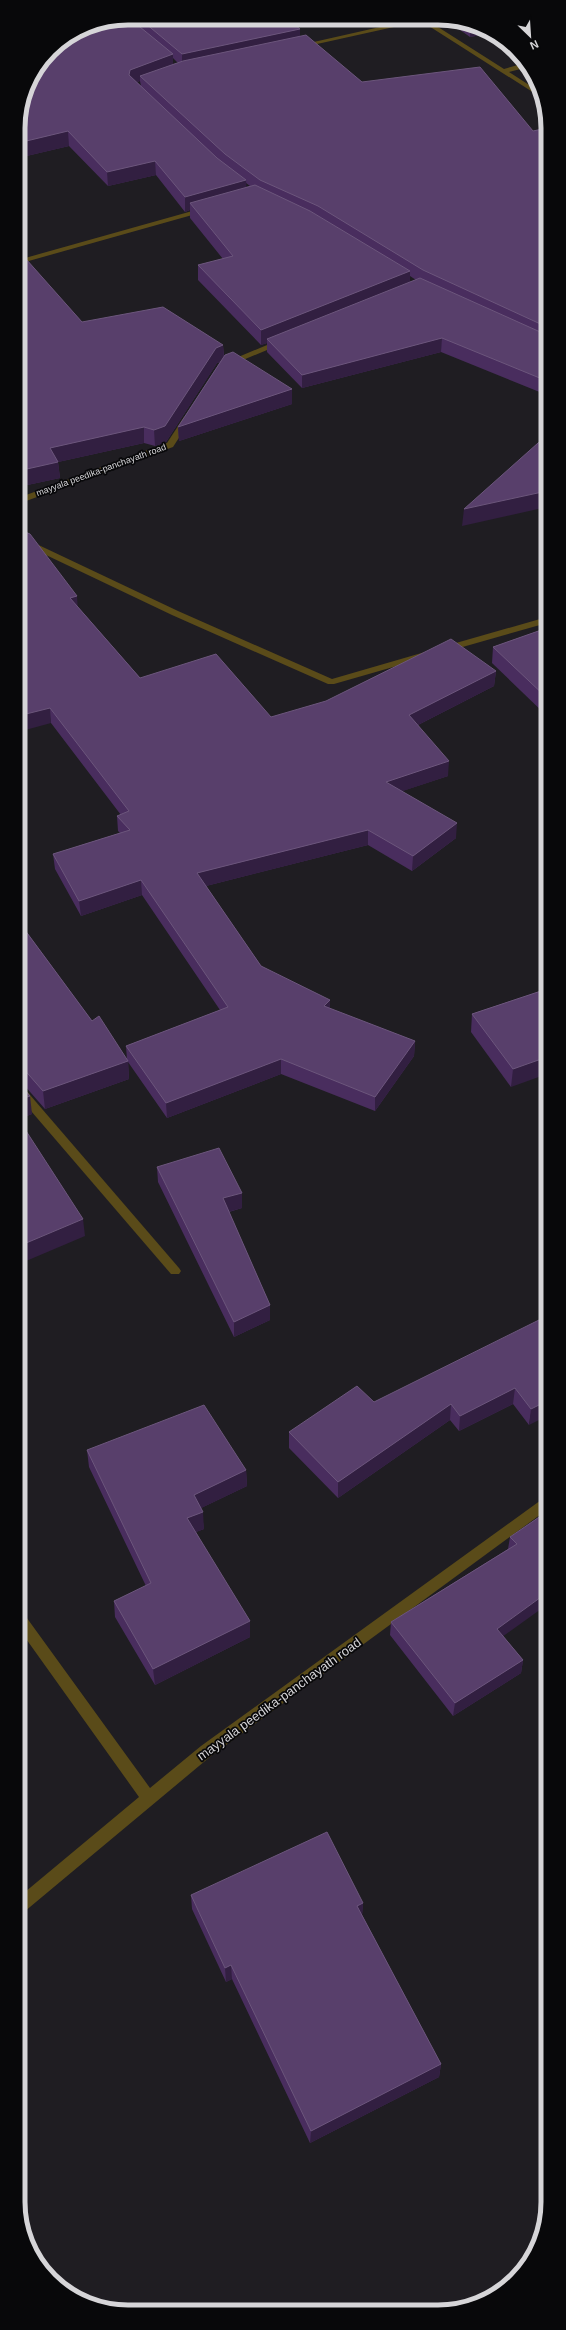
<svg xmlns="http://www.w3.org/2000/svg" width="566" height="2330" font-family="Helvetica,sans-serif">
  <style>
    .lines { fill: none; stroke-linecap: round; stroke-linejoin: round }
    .minor { fill: #5a4b19; fill-rule: evenodd }
    .wall { fill: #492d5e; fill-rule: evenodd }
    .shaded-wall { fill: #321f41 }
    .building { fill: #583f6b; stroke: #6c567c }
    .labels { text-anchor: middle; dominant-baseline: central; stroke-width: 3.5; stroke-linejoin: round; paint-order: stroke }
    .far-street-label { font-size: 9px; fill: #d6d5d8; stroke: #08080a }
    .near-street-label { font-size: 13px; fill: #d6d5d8; stroke: #08080a }
    .rim { fill: none; stroke: #d6d5d8; stroke-width: 5 }
  </style>
  <rect width="100%" height="100%" fill="#1f1d22"/>
  <g class="lines">
    <g class="minor">
      <path d="M411 20H427L504 69 525 63 528 67 509 72 540 92 542 98 421 21 299 48 296 46Z"/>
      <path d="M203 208 210 210 18 264V260Z"/>
      <path d="M279 340 286 342 231 365 224 363Z"/>
      <path d="M184 417 191 419 173 447 18 504V498L167 443Z"/>
      <path d="M28 540 178 611 332 679 425 652 430 655 428 657 334 684H328L172 615 25 545V541Z"/>
      <path d="M547 617V623L445 652 440 649 442 647Z"/>
      <path d="M19 1087 24 1088 179 1268 181 1271 179 1274H171L19 1097Z"/>
      <path d="M548 1495V1509L211 1756 24 1912 19 1915V1897L139 1797 19 1629V1612L24 1614 150 1788 201 1746Z"/>
    </g>
  </g>
  <g class="wall">
    <path d="M128 18 288 19 300 36 362 82 533 131 547 128V395L441 352 302 388 267 352V343L261 345 198 280V265L223 259 190 218V210L185 212 156 175 108 186 69 146 18 158ZM173 58 178 63 173 64ZM140 81 141 86 137 82ZM246 183 250 186 246 187ZM410 276 416 280 410 282Z"/>
    <path d="M446 20H460L486 34 470 37Z"/>
    <path d="M82 322 223 345 224 356 292 389V404L179 441 178 427 220 362 217 363 166 442 155 446 144 443 58 462 60 478 18 487Z"/>
    <path d="M19 529 77 596V606L140 678 271 717 496 671 494 686 418 725 448 776 402 791 456 838 412 871 368 845 206 886 261 966 330 1009 415 1041 414 1056 375 1111 281 1074 167 1118 128 1062 129 1079 45 1109 24 1085 20 1084 32 1114 19 1119V922L92 1021 127 1060 126 1046 220 1010 142 895 81 916 55 869 53 854 120 833 118 831 117 816 121 815 51 723Z"/>
    <path d="M547 628V716L492 663 493 647Z"/>
    <path d="M547 989 511 1087 471 1032 472 1014Z"/>
    <path d="M157 1167 242 1208 229 1212 270 1305V1320L234 1337 158 1182Z"/>
    <path d="M547 1323 529 1425 513 1404 459 1431 450 1420 338 1498 289 1448V1432L374 1402Z"/>
    <path d="M87 1450 246 1470 247 1486 201 1508 204 1529 196 1532 250 1637 155 1685 115 1617 114 1601 146 1586 89 1467Z"/>
    <path d="M548 1511 503 1636 523 1660 521 1673 453 1716 390 1635 391 1622 508 1549 510 1537Z"/>
    <path d="M191 1895 363 1903 362 1915 441 2064 439 2077 310 2143 232 1979 226 1982 192 1909Z"/>
  </g>
  <g class="shaded-wall">
    <path d="M471 26 486 34 470 37Z"/>
    <path d="M300 29V42L182 66V54Z"/>
    <path d="M173 54V69L140 76V81L130 85 129 75 130 70Z"/>
    <path d="M68 131 69 146 18 158V143Z"/>
    <path d="M155 161 156 175 108 186 107 172Z"/>
    <path d="M246 180 247 194 190 203V210L185 212V197Z"/>
    <path d="M410 271V287L267 339V343L261 345V330Z"/>
    <path d="M442 338 441 352 302 388V375Z"/>
    <path d="M223 345 224 360 217 363 166 442 155 446 154 430 216 348Z"/>
    <path d="M292 389V404L179 441 178 427Z"/>
    <path d="M144 427V443L58 462 60 478 18 487V471L50 448Z"/>
    <path d="M547 491V507L462 526 464 509Z"/>
    <path d="M77 596 78 611 70 598Z"/>
    <path d="M496 671 494 686 408 730 409 715Z"/>
    <path d="M50 708 51 723 18 732V716Z"/>
    <path d="M449 761 448 776 385 797 386 782Z"/>
    <path d="M457 823 456 838 412 871 413 856Z"/>
    <path d="M368 830V845L198 888 197 873Z"/>
    <path d="M141 880 142 895 81 916 79 901Z"/>
    <path d="M330 1000V1015L324 1006Z"/>
    <path d="M415 1041 414 1056 375 1111V1097Z"/>
    <path d="M547 1057V1074L511 1087 513 1069Z"/>
    <path d="M281 1059V1074L167 1118 166 1103Z"/>
    <path d="M128 1061 129 1079 45 1109 43 1091Z"/>
    <path d="M30 1096 32 1114 19 1119V1100Z"/>
    <path d="M242 1193V1208L224 1213 223 1198Z"/>
    <path d="M83 1219 85 1236 19 1264V1246Z"/>
    <path d="M270 1305V1320L234 1337V1322Z"/>
    <path d="M515 1388 513 1404 459 1431 460 1416Z"/>
    <path d="M547 1401V1416L529 1425 531 1409Z"/>
    <path d="M451 1404 450 1420 338 1498V1482Z"/>
    <path d="M246 1470 247 1486 195 1511 194 1495Z"/>
    <path d="M203 1512 204 1529 188 1535 187 1518Z"/>
    <path d="M548 1592V1604L495 1642 497 1629Z"/>
    <path d="M250 1621V1637L155 1685 153 1669Z"/>
    <path d="M523 1660 521 1673 453 1716 455 1703Z"/>
    <path d="M363 1903 362 1917 357 1906Z"/>
    <path d="M231 1965 232 1979 226 1982 225 1968Z"/>
    <path d="M441 2064 439 2077 310 2143 311 2131Z"/>
    <path d="M19 2134 21 2141 19 2143Z"/>
  </g>
  <g class="building">
    <path d="M129 18 173 54 130 70 129 75 217 158 246 180 185 197 155 161 107 172 68 131 18 143V121L26 86 50 50 86 26Z"/>
    <path d="M139 18 288 19 300 29 182 54Z"/>
    <path d="M306 35 362 82 480 67 533 131 547 128V327L423 270 318 206 260 180 225 154 140 76 183 61Z"/>
    <path d="M255 185 310 211 410 271 261 330 198 265 233 256 190 203Z"/>
    <path d="M18 250 82 322 163 307 223 345 216 348 165 426 154 430 144 427 50 448 58 462 18 471Z"/>
    <path d="M420 278 547 335V381L442 338 302 375 267 339Z"/>
    <path d="M233 352 292 389 178 427 225 355Z"/>
    <path d="M547 435V491L464 509Z"/>
    <path d="M18 529 30 534 77 596 70 598 140 678 216 654 271 717 326 701 451 639 496 671 409 715 449 761 386 782 457 823 413 856 368 830 197 873 261 966 330 1000 324 1006 415 1041 375 1097 281 1059 166 1103 126 1046 228 1007 141 880 79 901 53 854 130 830 117 816 129 811 50 708 18 716Z"/>
    <path d="M547 628V698L493 647Z"/>
    <path d="M19 922 92 1021 99 1016 128 1061 43 1091 22 1067 19 1066Z"/>
    <path d="M547 989V1057L513 1069 472 1014Z"/>
    <path d="M19 1083 30 1096 19 1100Z"/>
    <path d="M19 1120 83 1219 19 1246Z"/>
    <path d="M219 1148 242 1193 223 1198 270 1305 234 1322 157 1167Z"/>
    <path d="M543 1318 547 1323V1401L531 1409 515 1388 460 1416 451 1404 338 1482 289 1432 357 1386 374 1402Z"/>
    <path d="M204 1405 246 1470 194 1495 203 1512 187 1518 250 1621 153 1669 114 1601 151 1583 87 1450Z"/>
    <path d="M548 1511V1592L497 1629 523 1660 455 1703 391 1622 517 1544 510 1537Z"/>
    <path d="M327 1832 363 1903 357 1906 441 2064 311 2131 231 1965 225 1968 191 1895Z"/>
  </g>
  <g class="labels">
    <g class="far-street-label">
      <text transform="translate(101 470) rotate(-20)">mayyala peedika-panchayath road</text>
    </g>
    <g class="near-street-label">
      <text transform="translate(279 1699) rotate(-36)">mayyala peedika-panchayath road</text>
    </g>
  </g>
  <path d="M0 0H566V2330H0ZM128 25H438A103 103 0 0 1 541 128V2202A103 103 0 0 1 438 2305H128A103 103 0 0 1 25 2202V128A103 103 0 0 1 128 25Z" fill="#08080a" fill-rule="evenodd"/>
  <path class="rim" d="M128 25H438A103 103 0 0 1 541 128V2202A103 103 0 0 1 438 2305H128A103 103 0 0 1 25 2202V128A103 103 0 0 1 128 25Z"/>
  <g transform="translate(530 36) rotate(155)" stroke="#08080a" stroke-width="3" paint-order="stroke">
  <path d="M0-3L7 15L0 10L-7 15Z" fill="#d6d5d8"/>
  <text y="-6" font-size="11" font-weight="bold" text-anchor="middle" fill="#d6d5d8">N</text>
  </g>
</svg>
